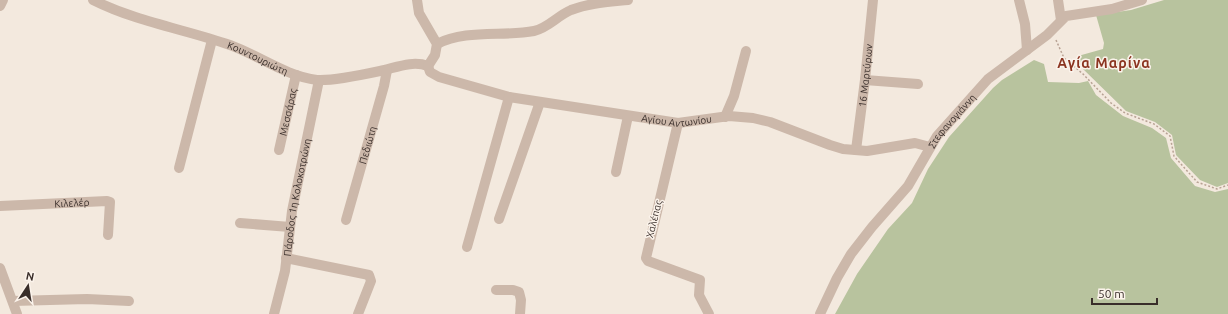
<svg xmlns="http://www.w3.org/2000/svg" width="1228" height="314" font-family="Ubuntu,sans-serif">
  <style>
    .green { fill: #b8c39e }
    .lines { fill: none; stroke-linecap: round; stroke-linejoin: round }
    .path { stroke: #b8a294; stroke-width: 1.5; stroke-dasharray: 2 2; stroke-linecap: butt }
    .minor { stroke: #ccb8aa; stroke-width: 10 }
    .labels { text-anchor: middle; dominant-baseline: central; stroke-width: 3; stroke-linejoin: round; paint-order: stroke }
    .street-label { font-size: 10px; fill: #392e2a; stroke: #fbf3eb }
    .district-label { font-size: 14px; font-weight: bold; letter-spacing: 1px; fill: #8b3420; stroke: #fbf3eb }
  </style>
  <rect width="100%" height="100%" fill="#f3e9de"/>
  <g class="green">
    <path d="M1164 0H1228V183L1217 187 1200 180 1176 155 1172 135 1155 122 1126 111 1083 69 1078 56 1103 49 1104 43 1096 15 1131 10Z"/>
    <path d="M1034 60 1044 64 1048 82 1079 83 1088 81 1096 95 1123 116 1152 128 1166 138 1171 158 1195 186 1215 192 1228 189V314H835L857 274 888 229 912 203 928 169 949 137 993 88 1002 80Z"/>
  </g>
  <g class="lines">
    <path class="path" d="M1056 40 1064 58 1083 74 1111 103 1125 113 1154 124 1170 136 1174 156 1197 182 1217 189 1228 185"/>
    <g class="minor">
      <path id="s1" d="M93 0C137 22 184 29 230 45 260 56 286 76 317 80 331 81 366 74 380 71 395 68 412 60 428 66"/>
      <path d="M417 0 419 13 437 44 435 55 428 66"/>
      <path d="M1019 0 1025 24 1027 50"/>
      <path d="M1058 0 1061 20"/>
      <path d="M0 6 3 0"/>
      <path d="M437 44C466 29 503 37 534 31 548 28 557 16 571 10 589 3 609 2 628 0"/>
      <path id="s2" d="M428 66 430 72 439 77 509 97 678 123 729 116 753 118 770 122 830 145 843 149 867 151 915 143 930 147"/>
      <path d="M865 80 918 84"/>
      <path d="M725 117 734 96 746 51"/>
      <path d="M678 123 646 258 648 261 700 280 699 295 709 314"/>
      <path id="s3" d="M279 150 296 75"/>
      <path id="s4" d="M856 150 865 80 873 0"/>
      <path d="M179 168 212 40"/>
      <path d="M616 172 628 116"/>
      <path id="s5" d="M0 206 107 201 110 202 108 235"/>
      <path d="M499 219 540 102"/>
      <path id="s6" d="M346 220 384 86 387 70"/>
      <path d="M240 223 290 227"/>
      <path d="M467 247 509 97"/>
      <path d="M286 258 369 275 371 281 358 314"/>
      <path d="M0 268 17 314"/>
      <path d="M496 290H513L519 292 521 300 520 314"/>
      <path d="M13 301 87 299 129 301"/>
      <path id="s7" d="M274 314 285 271 292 211 319 80"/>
      <path id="s8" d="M820 314 837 278 851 254 872 227 908 186 937 136 988 79 1047 35 1066 16 1112 9 1142 0"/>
    </g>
  </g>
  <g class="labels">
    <g class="street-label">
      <text stroke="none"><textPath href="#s1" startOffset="175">Κουντουριώτη</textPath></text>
      <text stroke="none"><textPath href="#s4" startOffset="75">16 Μαρτύρων</textPath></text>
      <text stroke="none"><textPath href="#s3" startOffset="39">Μεσσάρας</textPath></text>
      <text stroke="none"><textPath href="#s2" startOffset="259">Αγίου Αντωνίου</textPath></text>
      <text stroke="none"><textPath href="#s8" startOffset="235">Στεφανογιάννη</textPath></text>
      <text stroke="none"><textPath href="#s6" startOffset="78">Πεδιώτη</textPath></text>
      <text stroke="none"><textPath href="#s7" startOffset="119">Πάροδος 1η Κολοκοτρώνη</textPath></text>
      <text stroke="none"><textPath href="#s5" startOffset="72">Κιλελέρ</textPath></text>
      <text transform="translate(654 219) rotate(-76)">Χαλέπας</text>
    </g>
    <g class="district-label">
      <text x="1104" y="63">Αγία Μαρίνα</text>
    </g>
  </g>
  <g transform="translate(28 286) rotate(12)" stroke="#fbf3eb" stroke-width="3" paint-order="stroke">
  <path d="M0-3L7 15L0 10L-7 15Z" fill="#392e2a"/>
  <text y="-6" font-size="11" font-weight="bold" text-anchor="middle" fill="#392e2a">N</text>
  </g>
  <path d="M1092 298v6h65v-6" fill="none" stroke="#392e2a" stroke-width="2"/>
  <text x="1098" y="298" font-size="12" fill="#392e2a" stroke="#fbf3eb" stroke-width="3" paint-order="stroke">50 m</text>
</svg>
